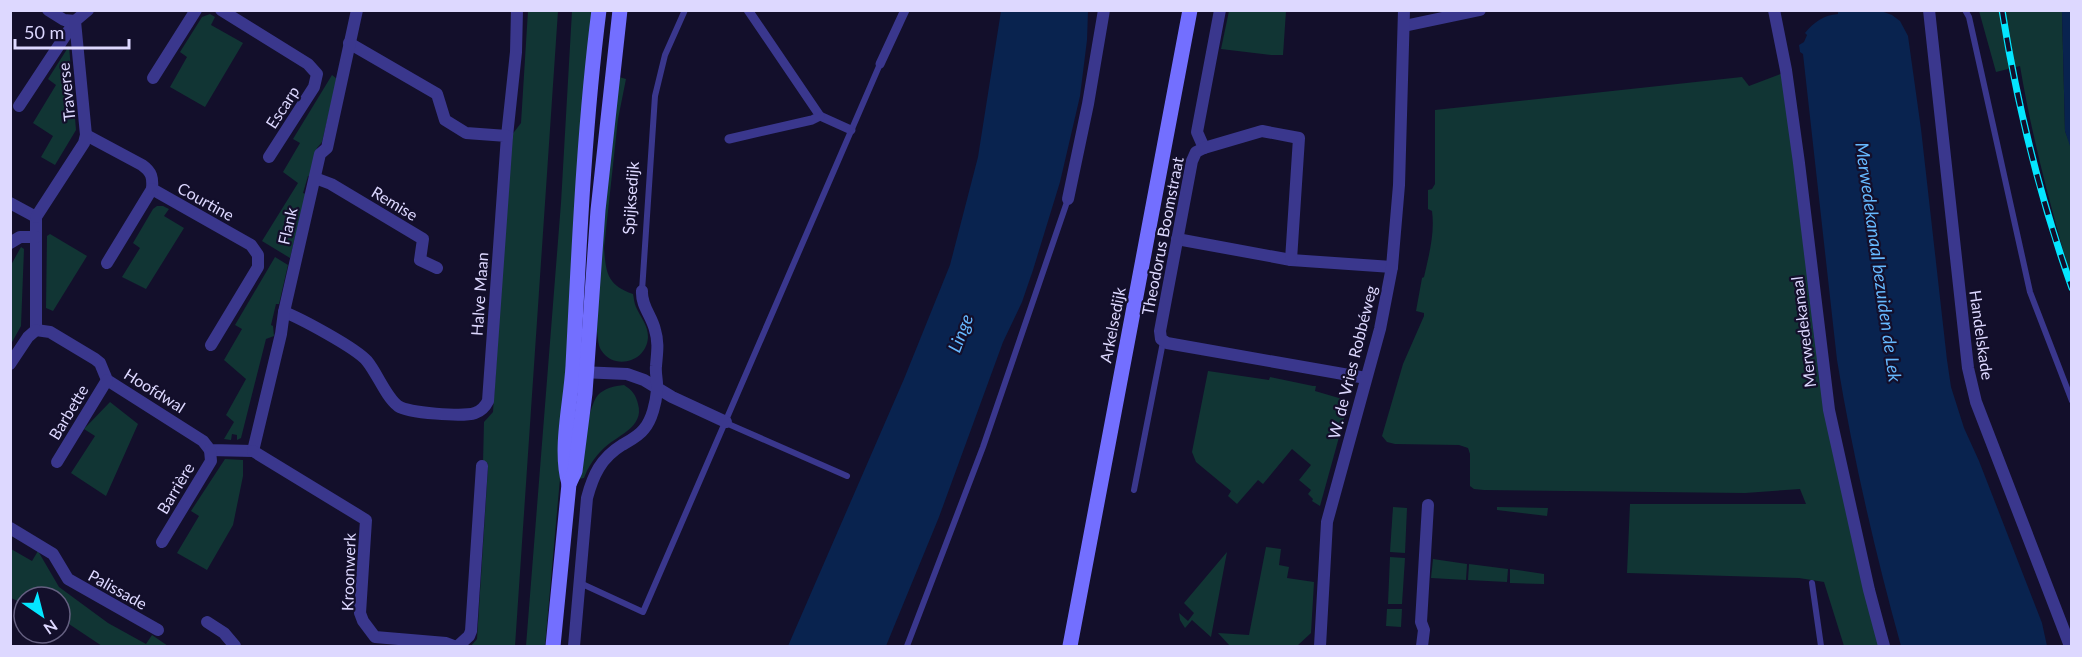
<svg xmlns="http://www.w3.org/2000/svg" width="2082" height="657" font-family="Lato,sans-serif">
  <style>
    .green { fill: #113534 }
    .water { fill: #09234f }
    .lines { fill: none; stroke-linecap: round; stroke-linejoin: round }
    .service { stroke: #3a378d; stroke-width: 6 }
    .pedestrian { stroke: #3a378d; stroke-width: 9 }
    .minor { stroke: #3a378d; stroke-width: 12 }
    .secondary { stroke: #736fff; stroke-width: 15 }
    .rail-casing { stroke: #04e6ff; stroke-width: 7 }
    .rail { stroke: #130f2b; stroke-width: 4.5; stroke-dasharray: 14; stroke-linecap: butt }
    .labels { text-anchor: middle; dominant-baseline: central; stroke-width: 4.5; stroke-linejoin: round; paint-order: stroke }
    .street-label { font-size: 16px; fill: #ddd8ff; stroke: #130f2b }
    .water-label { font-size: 18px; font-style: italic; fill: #66b9ff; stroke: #130f2b }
  </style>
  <rect width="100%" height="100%" fill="#130f2b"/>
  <g class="green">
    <path d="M528 11H558L515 646H471L477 639 488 467V463H483L484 422 493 412 511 136 521 123Z"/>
    <path d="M572 11H594L565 423 545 646H526L561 203Z"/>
    <path d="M1229 11H1286L1283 55H1271L1221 49Z"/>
    <path d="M1979 11H2062L2065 131 2072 149 2071 278C2051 208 2032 138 2020 66L1996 72Z"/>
    <path d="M210 14 215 17 211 25 243 43 205 107 170 87 187 57 180 52 202 17Z"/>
    <path d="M69 46 76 130 55 165 41 157 53 136 33 123 56 85 48 79Z"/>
    <path d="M1783 73 1812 303 1882 646H1844L1824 582 1799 578 1627 573 1630 504H1806L1800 489 1745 493 1484 490 1474 489 1470 486V454L1468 448 1459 445 1395 444 1387 442 1382 436 1403 364 1424 316V313L1416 311 1422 278 1424 277C1429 255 1435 233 1432 211L1428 209V190L1432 189 1435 184V110L1742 77 1749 86Z"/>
    <path d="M332 75 337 79 322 142 317 148 310 176H308L303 193 306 194 290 258 262 241 298 183 283 172 300 143 293 139Z"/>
    <path d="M619 77 626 79 618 119 604 248C606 273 607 285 633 294 634 298 634 303 636 307 641 318 648 325 648 337 647 362 614 371 601 350 598 345 598 338 597 332L599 248Z"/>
    <path d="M157 206H163L169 209 164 216 184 228 146 289 122 277 140 248 133 243 153 209Z"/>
    <path d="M50 234 87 256 53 311 46 308 47 236Z"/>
    <path d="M21 247 24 249 21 326 11 344V265Z"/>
    <path d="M275 257 288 265 279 304H276L271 325 273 326 274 336 266 339 241 438 237 440V435L232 434 231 440 224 439 234 422 226 415 246 379 224 360 242 329 235 325Z"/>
    <path d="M1208 371 1269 380 1270 377 1313 386H1316L1315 391 1349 401 1320 506 1312 501 1313 499 1308 494 1311 490 1299 480 1311 465 1292 449 1263 484 1258 480 1237 504 1228 496 1231 491 1196 462 1192 452Z"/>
    <path d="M624 385C632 390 636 395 638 404 645 428 615 436 602 450 594 458 588 467 584 478L578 479C579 463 588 406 598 395 605 388 614 386 624 385Z"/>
    <path d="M110 402 138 424 106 496 71 473 95 436 84 429Z"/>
    <path d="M225 459 243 460V476L233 525 207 570 177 553 199 516 191 511Z"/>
    <path d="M1393 507 1407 508 1405 553 1390 552Z"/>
    <path d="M1497 507 1548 508 1547 516 1497 510Z"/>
    <path d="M1266 547 1281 549 1279 565 1289 567 1287 578 1314 582 1311 633 1297 646H1230L1218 633 1249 635Z"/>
    <path d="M11 549 32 561 38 551 59 587 108 623 146 644 152 635 168 646H102L60 618V597H24V604L11 598Z"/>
    <path d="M1227 552 1211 637 1192 620 1185 628 1180 620 1179 613 1188 621 1194 613 1184 603Z"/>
    <path d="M1390 557 1405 558 1402 604H1388Z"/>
    <path d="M1433 559 1467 564 1466 580 1431 578Z"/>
    <path d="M1469 564 1508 569 1507 582 1468 580Z"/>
    <path d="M1510 569 1544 574V584L1510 583Z"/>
    <path d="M1387 609H1402L1401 627 1386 626Z"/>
  </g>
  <g class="water">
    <path d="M1001 11H1088L1087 40 1080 96 1060 182 1033 270 1022 302 1003 342 939 517 886 646H788L904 379 950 265 978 157Z"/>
    <path d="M1838 11H1881L1892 15 1900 21 1908 36 1921 129 1947 360 1951 387 1964 428 1979 461 2042 623 2047 646H1901C1875 552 1853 457 1837 360L1803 54 1800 52 1799 45 1804 42 1807 35 1805 33C1814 22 1824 15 1838 14Z"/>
    <path d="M2062 11H2071V149L2065 131Z"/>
  </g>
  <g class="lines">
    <g class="service">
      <path d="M1965 10 1969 17 2030 292 2072 401"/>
      <path d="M642 291 655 96 665 55 685 10"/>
      <path d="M726 423 847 476"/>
      <path d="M1134 490 1163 342"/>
      <path d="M580 583 643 612 880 64"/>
      <path d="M1812 583 1821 646"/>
      <path d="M907 646 983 447 1068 199"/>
    </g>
    <g class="pedestrian">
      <path d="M880 64 905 10"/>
      <path d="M820 116 851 130"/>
      <path d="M729 139 812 120 820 116 748 10"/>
    </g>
    <g class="minor">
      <path d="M48 10 64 20 75 21"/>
      <path d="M221 10 308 64 317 74 314 87 269 157"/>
      <path d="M1774 10 1786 70 1799 163 1829 410 1869 590 1884 646"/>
      <path d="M1929 10 1968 368 1976 402 2070 646"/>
      <path d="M1404 26 1480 10"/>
      <path d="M153 78 196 10"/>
      <path d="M19 106 75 21"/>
      <path d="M86 135 142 165C152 172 153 178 152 189L251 245 258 255V267L211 345"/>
      <path d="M507 136 516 52 517 10"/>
      <path d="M1204 148 1197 132 1220 10"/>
      <path d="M315 178 331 184 423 239 420 260 437 268"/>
      <path d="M1068 199 1088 104 1104 10"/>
      <path d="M10 203 36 217V330L50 332 95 359 100 363 107 380 203 441 210 450 253 451"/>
      <path d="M36 217 84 143 86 135 75 21 88 10"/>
      <path d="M1177 239 1291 260 1392 267"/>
      <path d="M10 243 20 237H36"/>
      <path d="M1291 260 1299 138 1262 131 1204 148 1196 152 1192 161 1160 331 1161 339 1167 343 1366 378"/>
      <path d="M107 263 152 189"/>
      <path d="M284 312C300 318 356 348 367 361 377 373 386 397 398 406 408 413 463 417 475 413 481 411 485 407 488 401L507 136 466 133 445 120 437 94 349 43"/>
      <path d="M10 364 28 337 36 330"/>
      <path d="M580 372 627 374 644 380 672 397 726 422"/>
      <path d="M253 451 281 334 284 312 320 154 327 148 357 10"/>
      <path d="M253 451 366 520 360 613 363 621 375 637 446 643 454 646"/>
      <path d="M57 462 107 380"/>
      <path d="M10 528 53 554 68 579 158 630"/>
      <path d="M162 542 211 461 210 450"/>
      <path d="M207 622 224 633 235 646"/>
      <path d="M458 646 469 636 471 631 482 466"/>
      <path d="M574 646 587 498C593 475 601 458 622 445 629 441 639 436 644 429 652 420 656 402 657 390 658 382 655 374 656 366 657 353 659 343 655 330 652 316 641 306 642 291"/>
      <path d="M1320 646 1327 522 1380 329 1392 267 1399 185 1404 10"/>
      <path d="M1422 646 1424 630 1421 622 1428 505"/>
    </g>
    <g class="secondary">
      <path d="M569 484C559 449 571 403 573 366 579 248 584 128 599 10"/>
      <path d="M553 646 569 484 575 471 585 393 598 210 620 10"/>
      <path d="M1070 646 1190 10"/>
    </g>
    <g class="rail-casing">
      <path id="rail" d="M2002 10C2017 104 2040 198 2072 288"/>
    </g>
    <use href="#rail" class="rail"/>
  </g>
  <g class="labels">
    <g class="street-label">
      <text transform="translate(66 92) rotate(-96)">Traverse</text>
      <text transform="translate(282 107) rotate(-57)">Escarp</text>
      <text transform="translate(630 198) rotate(-86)">Spijksedijk</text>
      <text transform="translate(206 201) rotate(29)">Courtine</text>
      <text transform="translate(395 203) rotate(31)">Remise</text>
      <text transform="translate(287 226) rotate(-77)">Flank</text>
      <text transform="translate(1162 236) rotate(-79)">Theodorus Boomstraat</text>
      <text transform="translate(479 294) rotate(-86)">Halve Maan</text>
      <text transform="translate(1112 325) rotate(-79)">Arkelsedijk</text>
      <text transform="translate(1803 332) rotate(-97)">Merwedekanaal</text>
      <text transform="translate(1982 335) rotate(82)">Handelskade</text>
      <text transform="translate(1352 362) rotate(-76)">W. de Vries Robbéweg</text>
      <text transform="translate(155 390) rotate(32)">Hoofdwal</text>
      <text transform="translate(68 412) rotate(-59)">Barbette</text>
      <text transform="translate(175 488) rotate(-59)">Barrière</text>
      <text transform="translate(348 572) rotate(-88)">Kroonwerk</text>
      <text transform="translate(118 589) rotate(29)">Palissade</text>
    </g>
    <g class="water-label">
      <text transform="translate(1879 262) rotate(82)">Merwedekanaal bezuiden de Lek</text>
      <text transform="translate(960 333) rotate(-69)">Linge</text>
    </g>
  </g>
  <rect width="2082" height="657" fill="none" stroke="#ddd8ff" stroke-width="24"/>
  <g transform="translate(42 615) rotate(145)"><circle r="28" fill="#130f2b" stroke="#645f80" stroke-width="1.5"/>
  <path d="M0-4.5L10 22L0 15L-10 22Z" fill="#04e6ff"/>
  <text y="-9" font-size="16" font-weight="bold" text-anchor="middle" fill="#ddd8ff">N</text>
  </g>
  <path d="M15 39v9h114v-9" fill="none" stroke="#ddd8ff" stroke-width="3"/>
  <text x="24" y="39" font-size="18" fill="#ddd8ff" stroke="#130f2b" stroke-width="4.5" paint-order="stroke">50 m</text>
</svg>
